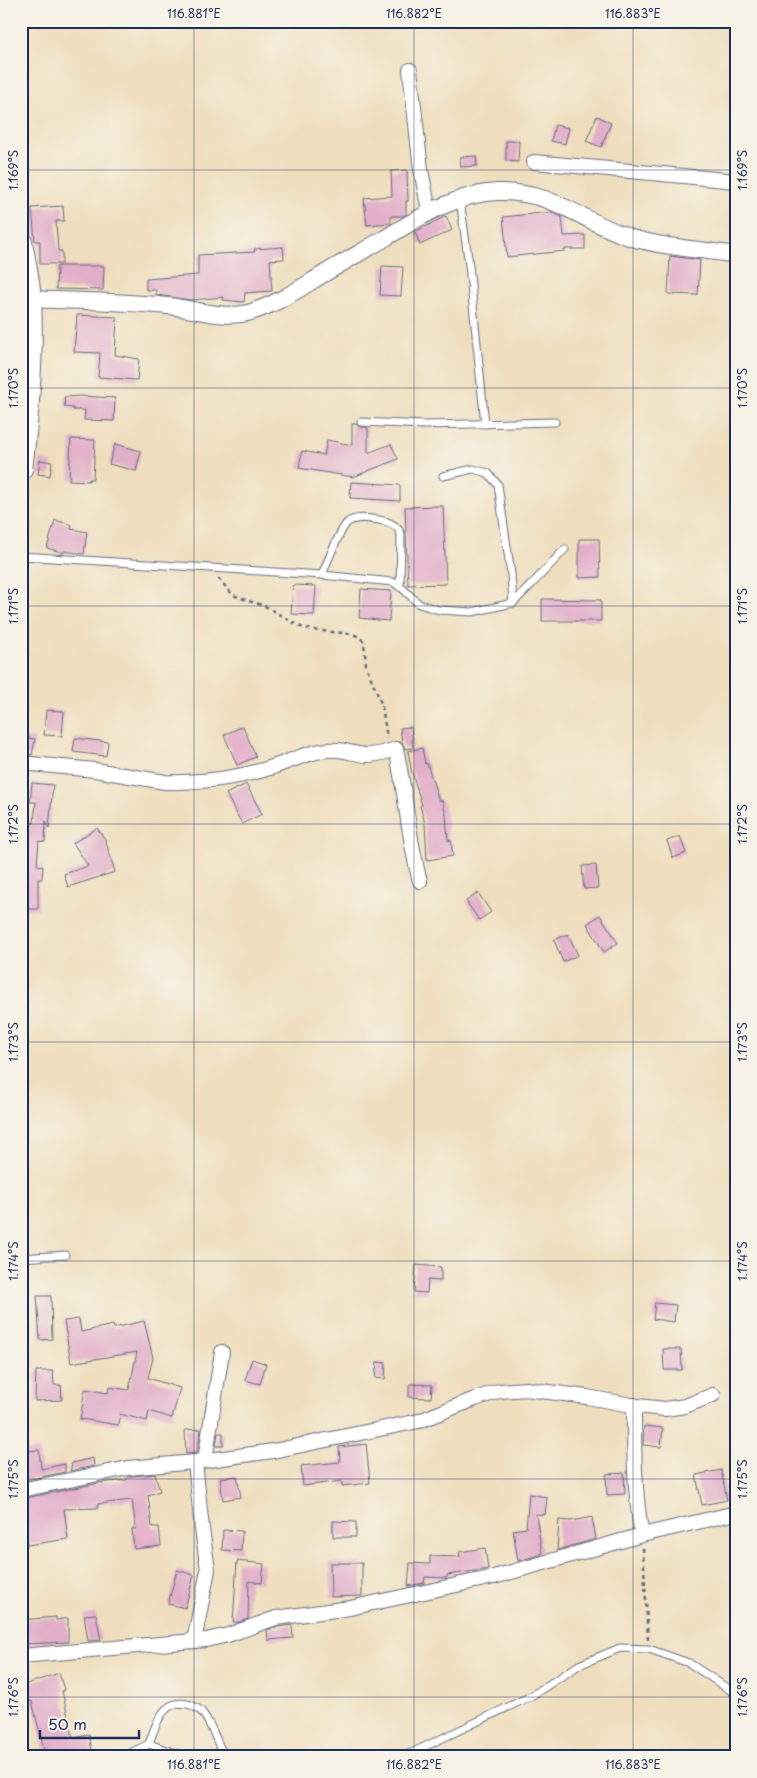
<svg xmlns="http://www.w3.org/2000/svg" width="757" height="1778" font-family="'Playpen Sans',sans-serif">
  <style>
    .building { fill: #e2afc9 }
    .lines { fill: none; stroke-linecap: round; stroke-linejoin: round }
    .service-casing { stroke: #656c7f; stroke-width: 9 }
    .minor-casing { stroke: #656c7f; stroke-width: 16 }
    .tertiary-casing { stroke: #656c7f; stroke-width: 18 }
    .trunk-casing { stroke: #656c7f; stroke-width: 24 }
    .path { stroke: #656c7f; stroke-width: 2.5; stroke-dasharray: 4 4; stroke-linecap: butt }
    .service { stroke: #fff; stroke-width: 7 }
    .minor { stroke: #fff; stroke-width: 14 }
    .tertiary { stroke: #fff; stroke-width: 16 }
    .trunk { stroke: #fff; stroke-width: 22 }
    .ticks { fill: none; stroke: #1b2f5e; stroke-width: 1; stroke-opacity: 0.45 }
    .neatline { fill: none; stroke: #1b2f5e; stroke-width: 2 }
    .ticks-label { font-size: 12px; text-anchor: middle; fill: #1b2f5e }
  </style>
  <rect width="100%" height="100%" fill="#f7f3e8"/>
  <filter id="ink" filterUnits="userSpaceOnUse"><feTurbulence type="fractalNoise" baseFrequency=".02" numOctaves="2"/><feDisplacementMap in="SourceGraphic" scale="10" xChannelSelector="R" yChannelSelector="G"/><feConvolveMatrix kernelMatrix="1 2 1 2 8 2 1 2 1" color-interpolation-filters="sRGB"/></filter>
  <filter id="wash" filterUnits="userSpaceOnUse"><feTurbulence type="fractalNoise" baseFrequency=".0096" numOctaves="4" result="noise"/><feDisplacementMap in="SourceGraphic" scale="20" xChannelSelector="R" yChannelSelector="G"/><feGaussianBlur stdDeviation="1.12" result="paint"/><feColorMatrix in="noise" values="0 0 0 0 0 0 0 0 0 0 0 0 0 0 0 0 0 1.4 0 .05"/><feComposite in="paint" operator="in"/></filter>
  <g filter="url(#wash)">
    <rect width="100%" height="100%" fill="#efdebd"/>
    <g id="blocks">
      <g class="building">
        <path d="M597 116 611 123 601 147 586 141Z"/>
        <path d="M555 125 569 128 565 144 551 141Z"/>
        <path d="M506 141H519L518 162 506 161Z"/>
        <path d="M476 156 477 166 461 167 460 157Z"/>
        <path d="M407 170 408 201H406V214L403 216H391V223L367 225 364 198 392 196 391 171Z"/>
        <path d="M63 206 64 221H56L58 251H62V264H40V241H35L32 208Z"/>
        <path d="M551 212 562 217 564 236 585 235V249H565V251L507 257 503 217Z"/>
        <path d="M446 216 452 230 420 245 415 232Z"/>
        <path d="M283 247 284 259 270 260 272 291 245 293 244 302 223 300 224 297 191 300 156 295V290H146V279L198 275V255L255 252 254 249Z"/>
        <path d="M670 256 700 260 698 295 668 294Z"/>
        <path d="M57 266H104L103 290 56 289Z"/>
        <path d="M382 266 403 267 401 296 380 295Z"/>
        <path d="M77 315 117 317 115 355 139 359 137 380 98 377 100 353 74 352Z"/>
        <path d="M80 396 115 398 114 421 84 420 85 410H73V408L65 407 64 397Z"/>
        <path d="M352 424H356L360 427 368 428V453L391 444 398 459 353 477 299 468 302 451 324 455 327 440 352 445Z"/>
        <path d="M71 439 95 440 93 479H89V481L69 480Z"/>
        <path d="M115 444 141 451 136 471 109 464Z"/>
        <path d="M40 460 52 462 50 476 38 474Z"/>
        <path d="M351 482 400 485V501L350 498Z"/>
        <path d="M443 506 446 584 408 585 405 507Z"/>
        <path d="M55 520 72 525 71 529 87 532 84 554 64 551V553L47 548Z"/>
        <path d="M579 539H599L600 577 579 578Z"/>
        <path d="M293 585 316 586 314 615 291 614Z"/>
        <path d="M361 589 391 591 389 621 359 618Z"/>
        <path d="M542 599 601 600V621H542Z"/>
        <path d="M46 710 64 711 62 736 44 735Z"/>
        <path d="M243 726 256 757 237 765 224 735Z"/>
        <path d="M411 727 413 748 405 749 402 742 400 728Z"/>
        <path d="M21 737 35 739 32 755 21 754Z"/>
        <path d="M75 738 108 742 106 756 73 752Z"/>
        <path d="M422 748 425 764 427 763 439 801 442 800 446 815 448 841 451 840 453 856 427 860 425 824 420 806 422 805 411 769 408 751Z"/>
        <path d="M32 783 53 785 49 828 46 821 45 842 39 841 37 865 43 866 42 879H38V909H21V821L34 823 36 802H30Z"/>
        <path d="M246 784 262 814 242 824 226 794Z"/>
        <path d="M97 828 105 839 115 872 68 887 64 874 88 866 73 843Z"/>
        <path d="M680 836 686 853 673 858 667 841Z"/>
        <path d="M596 865 598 888 584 889 582 866Z"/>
        <path d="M478 893 491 912 479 920 466 901Z"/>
        <path d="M600 915 618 943 604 952 587 924Z"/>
        <path d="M568 934 578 955 563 962 554 940Z"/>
        <path d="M416 1265 441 1267V1281L428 1280 427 1293 414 1292Z"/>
        <path d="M37 1296H51L52 1339 40 1340Z"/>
        <path d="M655 1303 676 1305 674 1322 653 1319Z"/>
        <path d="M79 1319 81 1332 113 1325 114 1328 144 1321 153 1358 148 1378 180 1388 172 1418 149 1411 147 1421 120 1414 119 1425 80 1419 85 1389 108 1393 109 1387 129 1390 137 1352 71 1363 64 1321Z"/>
        <path d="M663 1349H681L682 1370H664Z"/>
        <path d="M252 1359 266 1364 260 1384 245 1380Z"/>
        <path d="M377 1362 386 1363 385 1379 375 1378Z"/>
        <path d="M36 1371H53L54 1385H61L62 1400 35 1401Z"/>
        <path d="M409 1384 432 1385 431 1398 409 1397Z"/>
        <path d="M644 1426 663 1428 661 1447 643 1445Z"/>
        <path d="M201 1429 197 1453 186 1454 185 1430Z"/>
        <path d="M218 1433H223V1446H216Z"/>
        <path d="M366 1444 370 1483 342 1486V1481L303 1486 301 1466 340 1462 339 1447Z"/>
        <path d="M39 1450 41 1469 65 1464V1472L21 1481V1452Z"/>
        <path d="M93 1458 94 1466 70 1471 72 1463Z"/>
        <path d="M721 1470 727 1500 702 1505 696 1475Z"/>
        <path d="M624 1473 625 1494 607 1495 606 1474Z"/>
        <path d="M155 1474 160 1491 148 1495 152 1527H159L161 1546 134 1549 132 1529H136L132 1500 98 1504V1508L64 1509 68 1539 27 1545 24 1522 21 1523V1499L99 1483 127 1480V1478L131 1476Z"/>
        <path d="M237 1476 241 1497 223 1500 220 1478Z"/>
        <path d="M529 1494 547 1497 545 1515 536 1514 542 1554 518 1561 513 1530 526 1528Z"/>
        <path d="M592 1517 596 1539 557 1550 559 1520 571 1521Z"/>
        <path d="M333 1521 356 1522V1537H333Z"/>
        <path d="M223 1530 242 1531 241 1551 222 1550Z"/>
        <path d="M485 1548 488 1569 447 1575V1578L425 1577 424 1583 408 1586 410 1563 430 1564V1556L460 1557 459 1552Z"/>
        <path d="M237 1561 264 1564 262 1583 249 1581 248 1619 239 1622H233Z"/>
        <path d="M330 1563H362V1596L331 1597Z"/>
        <path d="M177 1570 194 1575 185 1608 168 1604Z"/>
        <path d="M96 1614 101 1640 88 1641 84 1615Z"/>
        <path d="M56 1617V1620L68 1618V1642L21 1644V1620Z"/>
        <path d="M292 1625 293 1638 268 1640 267 1630 278 1627Z"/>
        <path d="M59 1673 64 1690 62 1691 73 1738 89 1735 93 1755 82 1757H46L32 1701 21 1705V1686Z"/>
      </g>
    </g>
  </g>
  <g filter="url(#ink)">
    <use href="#blocks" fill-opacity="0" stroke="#656c7f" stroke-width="1"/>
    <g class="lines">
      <g class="service-casing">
        <g id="service">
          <path d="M460 200 469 265 485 424"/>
          <path d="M361 422 425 425 555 422"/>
          <path d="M443 476 473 469 488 473 498 485 511 574 513 603"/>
          <path d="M21 556 322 575 393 582 403 589 419 604 439 610 472 612 513 603 531 585 565 549"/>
          <path d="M322 575C326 565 341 527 348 522 356 516 370 519 379 520 389 522 396 524 401 534L400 587"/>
          <path d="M21 1258 65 1255"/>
          <path d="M149 1744C155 1726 163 1698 187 1704 192 1705 197 1708 201 1711 212 1724 217 1742 224 1757"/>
          <path d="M122 1757 149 1744 187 1757"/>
          <path d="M403 1757 531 1696 579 1665 620 1648 649 1649 689 1663 736 1694"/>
        </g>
      </g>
      <g class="minor-casing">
        <g id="minor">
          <path d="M410 70 421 170 429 211"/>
          <path d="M534 162 736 181"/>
          <path d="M21 763 95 770 165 782C198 783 232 779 263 770 283 765 302 754 321 751 341 747 350 754 367 755 377 755 387 752 396 749 406 793 408 838 420 881"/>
          <path d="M634 1405C634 1449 634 1492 642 1535"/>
          <path d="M205 1460 222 1352"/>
          <path d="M21 1490 128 1468 195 1462 273 1451 419 1421 475 1399 499 1391 513 1390 526 1389 587 1397 637 1406 665 1409 685 1406 713 1395"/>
          <path d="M194 1641 208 1570 202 1529 195 1462"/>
          <path d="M21 1656 206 1640 228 1635 276 1618 350 1608 494 1577 642 1535 736 1513"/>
        </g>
      </g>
      <g class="tertiary-casing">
        <path id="tertiary" d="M30 299C76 301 123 301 169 306 195 309 226 320 251 312 277 304 299 289 322 275 343 262 365 250 387 237 421 216 456 194 497 192 553 190 582 222 632 238 665 248 701 249 736 255"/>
      </g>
      <g class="trunk-casing">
        <path id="trunk" d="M21 242C24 261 29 280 30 300 33 356 28 413 21 469"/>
      </g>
      <g class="path">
        <path d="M218 578 233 595 249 601 265 606 301 627 313 630 352 634 360 637 364 642 366 665 382 706 387 738"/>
        <path d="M643 1548 648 1640"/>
      </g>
      <use href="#service" class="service"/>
      <use href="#minor" class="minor"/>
      <use href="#tertiary" class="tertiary"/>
      <use href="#trunk" class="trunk"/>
    </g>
  </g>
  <path class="ticks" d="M194 21V1757M414 21V1757M633 21V1757M21 170H736M21 388H736M21 606H736M21 824H736M21 1042H736M21 1261H736M21 1479H736M21 1697H736"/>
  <rect width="757" height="1778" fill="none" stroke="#f7f3e8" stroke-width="55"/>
  <path d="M40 1730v8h99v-8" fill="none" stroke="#1b2f5e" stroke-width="2.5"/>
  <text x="48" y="1730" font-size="15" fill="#1b2f5e" stroke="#f7f3e8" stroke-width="4" paint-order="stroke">50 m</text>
  <rect x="28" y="28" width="702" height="1722" class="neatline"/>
  <g class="ticks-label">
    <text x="194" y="18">116.881°E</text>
    <text x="414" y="18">116.882°E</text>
    <text x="633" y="18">116.883°E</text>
    <text transform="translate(14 170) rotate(-90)" y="4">1.169°S</text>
    <text transform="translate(743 170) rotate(-90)" y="4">1.169°S</text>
    <text transform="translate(14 388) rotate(-90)" y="4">1.170°S</text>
    <text transform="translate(743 388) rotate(-90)" y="4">1.170°S</text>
    <text transform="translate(14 606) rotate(-90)" y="4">1.171°S</text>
    <text transform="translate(743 606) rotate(-90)" y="4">1.171°S</text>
    <text transform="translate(14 824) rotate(-90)" y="4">1.172°S</text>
    <text transform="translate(743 824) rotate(-90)" y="4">1.172°S</text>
    <text transform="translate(14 1042) rotate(-90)" y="4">1.173°S</text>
    <text transform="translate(743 1042) rotate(-90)" y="4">1.173°S</text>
    <text transform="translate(14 1261) rotate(-90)" y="4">1.174°S</text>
    <text transform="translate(743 1261) rotate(-90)" y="4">1.174°S</text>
    <text transform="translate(14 1479) rotate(-90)" y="4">1.175°S</text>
    <text transform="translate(743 1479) rotate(-90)" y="4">1.175°S</text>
    <text transform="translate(14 1697) rotate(-90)" y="4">1.176°S</text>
    <text transform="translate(743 1697) rotate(-90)" y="4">1.176°S</text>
    <text x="194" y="1769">116.881°E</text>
    <text x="414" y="1769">116.882°E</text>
    <text x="633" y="1769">116.883°E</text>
  </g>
</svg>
